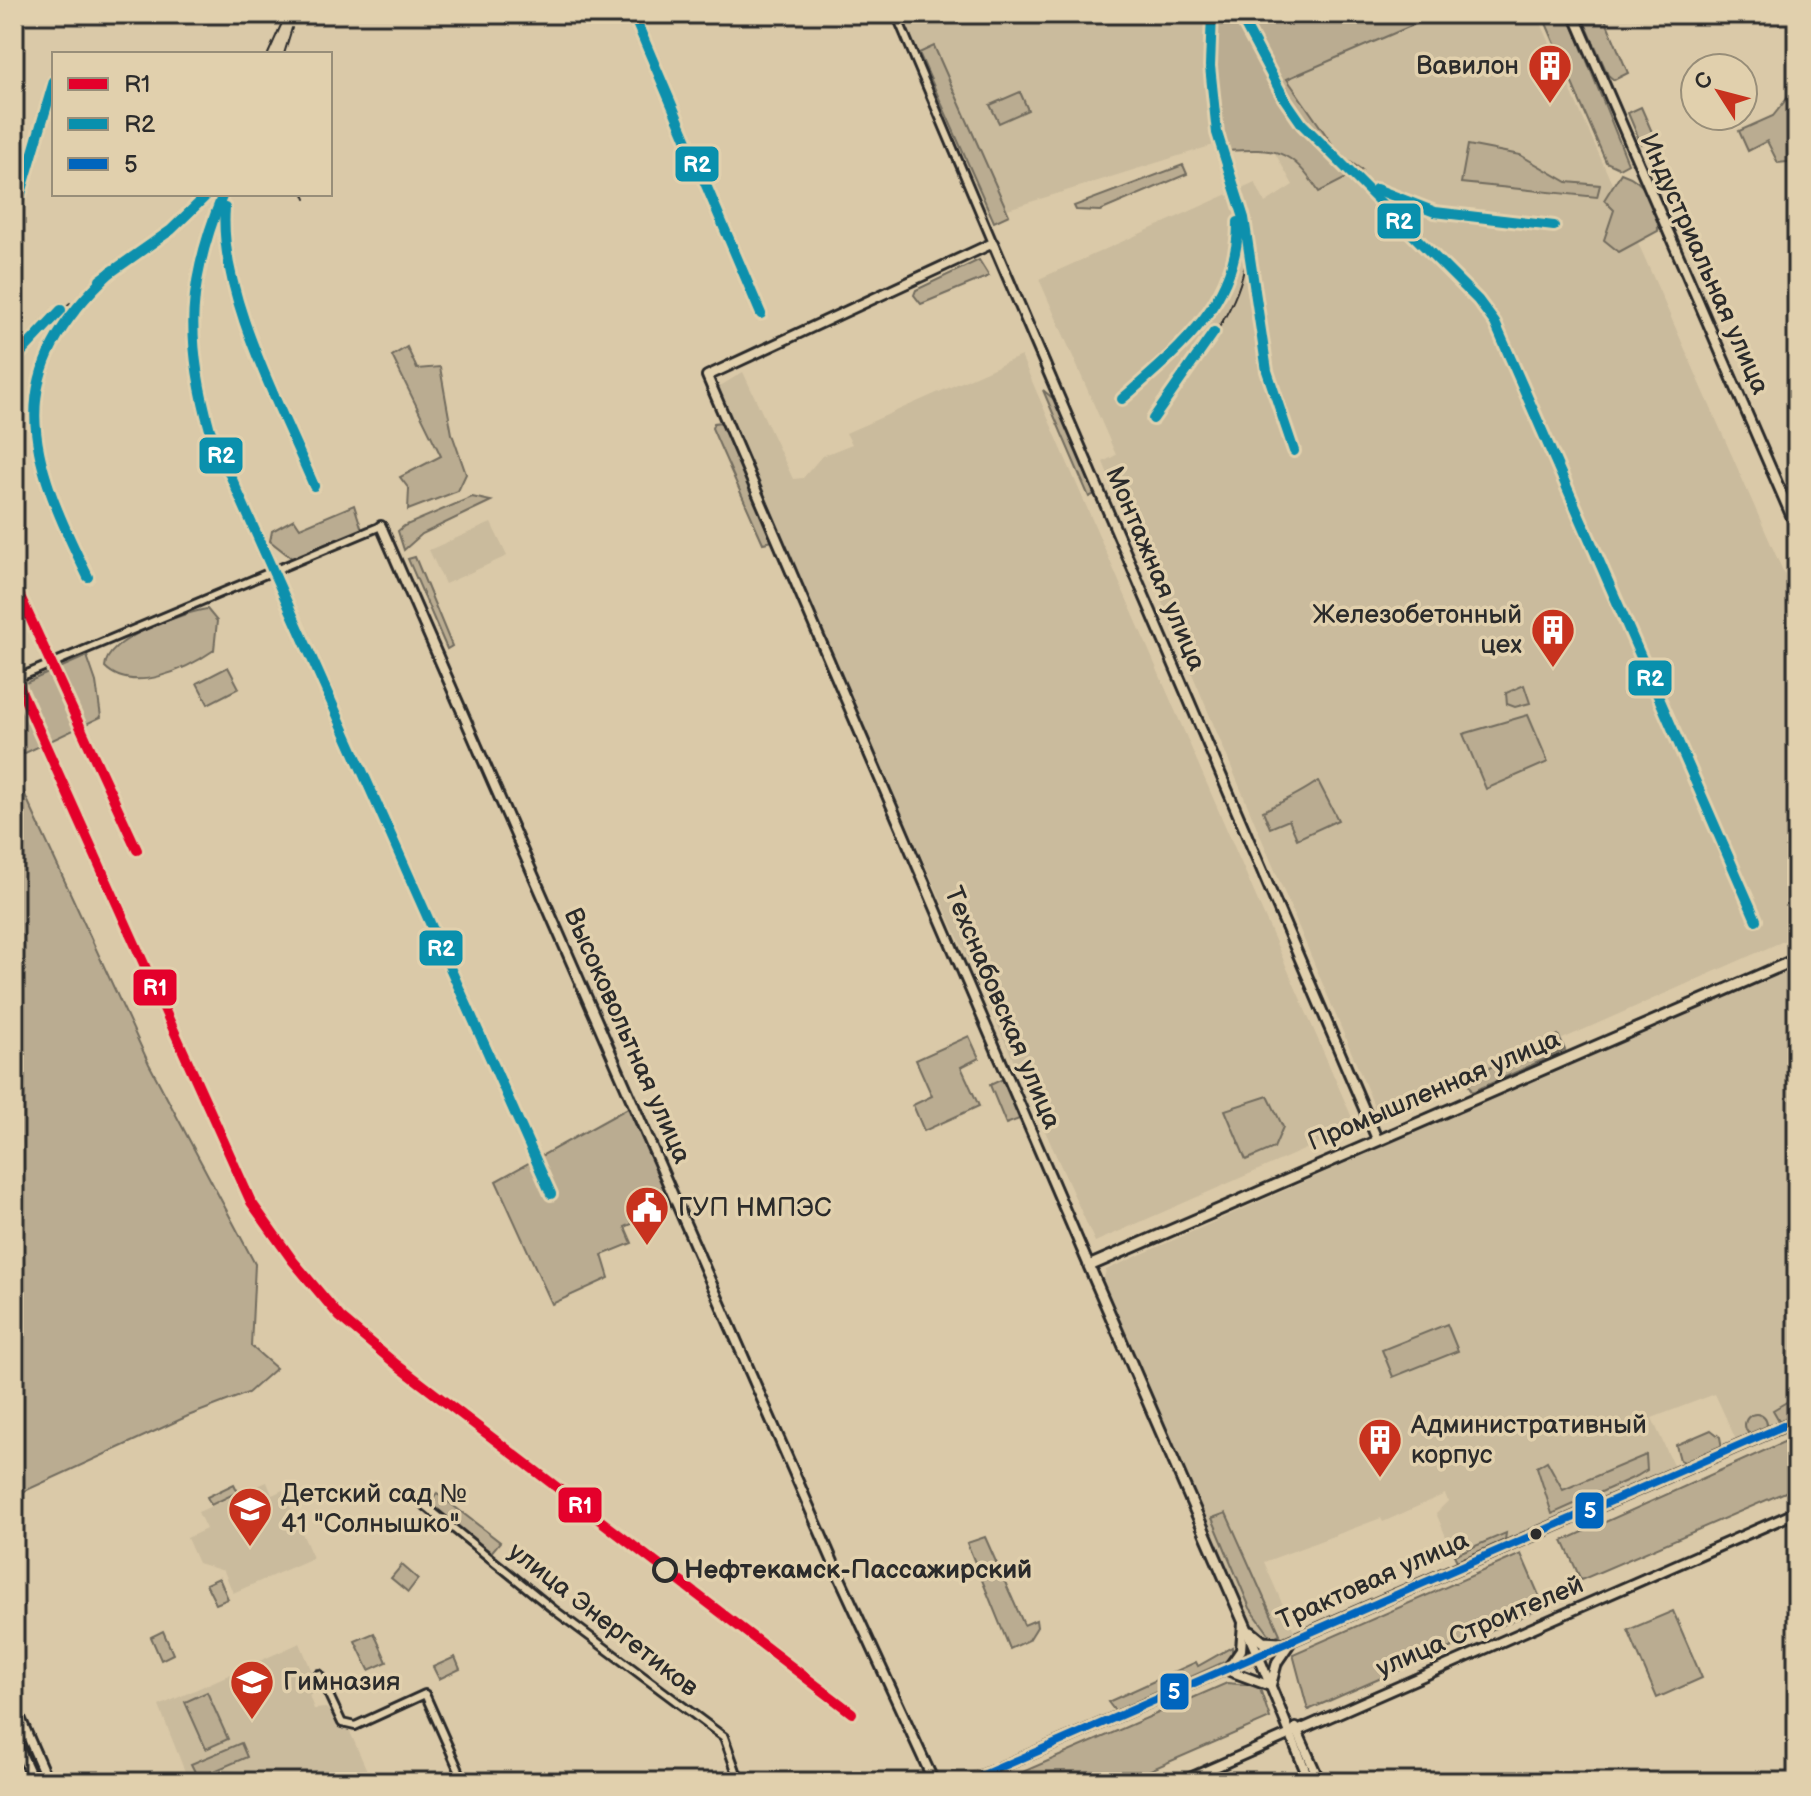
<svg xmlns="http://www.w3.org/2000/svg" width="1811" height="1796" font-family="'Balsamiq Sans',sans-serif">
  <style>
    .built { fill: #cabb9d }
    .green { fill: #baac91; stroke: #726c5e; stroke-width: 2 }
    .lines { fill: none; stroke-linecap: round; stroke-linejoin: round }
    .street-casing { stroke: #2b2b2b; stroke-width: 12 }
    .secondary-casing { stroke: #2b2b2b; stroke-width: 14 }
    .primary-casing { stroke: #2b2b2b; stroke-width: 15 }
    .street { stroke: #e1d0ad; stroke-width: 6 }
    .secondary { stroke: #e1d0ad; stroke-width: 8 }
    .primary { stroke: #e1d0ad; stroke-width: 9 }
    .rail { stroke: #2b2b2b; stroke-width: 2 }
    .bus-1-casing { stroke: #e1d0ad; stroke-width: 14 }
    .bus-1 { stroke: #0065bd; stroke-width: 8 }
    .rail-1-casing { stroke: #e1d0ad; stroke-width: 16 }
    .rail-2-casing { stroke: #e1d0ad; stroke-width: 16 }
    .rail-1 { stroke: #e4002b; stroke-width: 10 }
    .rail-2 { stroke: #0990ad; stroke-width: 10 }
    .bus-dot { fill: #2b2b2b; stroke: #e1d0ad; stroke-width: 3 }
    .stop-dot { fill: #e1d0ad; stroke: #2b2b2b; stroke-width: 4 }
    .labels { text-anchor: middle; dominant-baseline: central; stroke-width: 7; stroke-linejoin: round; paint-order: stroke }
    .poi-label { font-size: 26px; fill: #2b2b2b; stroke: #e1d0ad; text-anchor: start }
    .street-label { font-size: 26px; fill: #2b2b2b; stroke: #e1d0ad }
    .stop-label { font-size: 26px; font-weight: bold; fill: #2b2b2b; stroke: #e1d0ad; text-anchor: start }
    .line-badge { stroke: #e1d0ad; stroke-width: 3 }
    .badge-label { font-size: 22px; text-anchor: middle; font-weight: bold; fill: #fff }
  </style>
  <rect width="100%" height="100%" fill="#dac9a8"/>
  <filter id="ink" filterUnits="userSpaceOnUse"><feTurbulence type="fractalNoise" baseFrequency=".0125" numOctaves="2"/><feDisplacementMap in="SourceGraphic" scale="16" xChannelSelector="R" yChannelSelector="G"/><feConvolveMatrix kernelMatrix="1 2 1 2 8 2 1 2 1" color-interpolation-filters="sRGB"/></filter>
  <g filter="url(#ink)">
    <g class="built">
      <path d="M899 14H1537L1797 603V935L1380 1120 1103 462 1116 455 1039 279 1255 182 1265 203 1293 185 1262 130 982 217Z"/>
      <path d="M1021 356 1356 1127 1095 1242 712 391 743 372 793 479 803 478 822 456 852 444 846 433Z"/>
      <path d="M491 523 507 556 445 584 429 550Z"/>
      <path d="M1797 962V1416L1737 1442 1715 1394 1652 1418 1675 1469 1457 1563 1436 1513 1448 1501 1445 1494 1383 1522 1381 1518 1264 1562 1295 1633 1272 1642 1258 1636 1107 1300 1103 1282 1106 1270Z"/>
      <path d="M267 1482 272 1495 283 1490 313 1558 233 1593 224 1571 198 1563 187 1538 206 1529 198 1512Z"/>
      <path d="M300 1643 320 1691 309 1695 314 1709 326 1708 350 1732 372 1782H189L159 1706Z"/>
    </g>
    <g class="green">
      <path d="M1216 14H1368L1370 18 1378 14H1439L1287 79 1340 155 1362 170 1319 192C1290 148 1277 148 1226 151L1213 130 1210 92Z"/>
      <path d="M1542 14H1568L1628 163 1619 168 1606 162Z"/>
      <path d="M1581 14H1603L1628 73 1614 80 1608 75Z"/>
      <path d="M934 46 1009 215 994 222 919 53Z"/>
      <path d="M1797 86V161L1778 163 1767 141 1748 151 1739 131 1773 116Z"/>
      <path d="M1020 92 1028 110 999 123 990 105Z"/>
      <path d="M1641 107 1655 139 1641 144 1628 113Z"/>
      <path d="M1468 145 1520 155 1567 182 1600 185 1597 197 1461 183Z"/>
      <path d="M1183 165 1187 174 1100 211 1076 210 1074 206Z"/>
      <path d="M1621 173C1646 181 1659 205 1658 231L1619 252 1604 240 1614 210 1604 200Z"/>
      <path d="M979 260 989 276 921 304 914 295 916 290Z"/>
      <path d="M407 347 417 369 440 367 452 434 466 474 458 491 408 510 409 489 400 477 441 456 392 356Z"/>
      <path d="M1043 390 1055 400 1095 494 1089 497Z"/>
      <path d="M721 422 773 541 763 543 712 428 714 423Z"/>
      <path d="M472 497 491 501 422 534 404 550 398 531 404 526Z"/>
      <path d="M354 505 362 530 293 559 270 541 272 531 294 519 300 528Z"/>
      <path d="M415 557 452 646 447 649 408 559Z"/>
      <path d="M207 609 217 621 214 650C187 669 133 695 105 667 106 638 183 613 207 609Z"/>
      <path d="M87 656 96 682 101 717 21 755 14 740V688Z"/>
      <path d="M228 667 239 688 208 704 197 683Z"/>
      <path d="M1524 685 1530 703 1515 707 1507 704 1506 693Z"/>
      <path d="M1528 715 1548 762 1486 789 1463 734Z"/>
      <path d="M14 771 149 1064 255 1264 251 1346 276 1368 248 1393 188 1416 14 1496Z"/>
      <path d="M1318 781 1338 820 1297 839 1289 820 1270 828 1263 811C1282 802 1302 793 1318 781Z"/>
      <path d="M1558 1035 1565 1050 1472 1092 1462 1070 1481 1062 1485 1070Z"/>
      <path d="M969 1036 979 1058 961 1067 979 1106 924 1131 913 1105 932 1096 916 1060Z"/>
      <path d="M1005 1078 1022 1118 1006 1124 990 1085Z"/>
      <path d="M1268 1096 1283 1127 1274 1148 1246 1160 1225 1110Z"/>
      <path d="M628 1108 666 1191 643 1201 649 1216 625 1227 632 1243 602 1255 609 1278 552 1304 496 1181Z"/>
      <path d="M1447 1324 1458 1351 1393 1377 1382 1350Z"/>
      <path d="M1797 1396V1417L1781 1424 1773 1410Z"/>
      <circle cx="1756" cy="1425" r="11"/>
      <path d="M1711 1430 1720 1437 1722 1448 1686 1463 1680 1460 1676 1445Z"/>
      <path d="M1797 1436V1487L1581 1580 1563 1541Z"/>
      <path d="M1646 1455 1647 1470 1637 1476 1552 1514 1537 1467 1547 1461 1563 1490Z"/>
      <path d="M234 1484 238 1492 211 1505 207 1497Z"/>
      <path d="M437 1493 500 1542 490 1554 432 1510 430 1502Z"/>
      <path d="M1226 1513 1280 1634 1272 1638 1250 1608 1212 1518Z"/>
      <path d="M1506 1533 1505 1540 1457 1561 1454 1555Z"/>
      <path d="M985 1537 1024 1625 1036 1620 1037 1627 1029 1640 1010 1649 967 1543Z"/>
      <path d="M1521 1554 1544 1607 1308 1710 1293 1654Z"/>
      <path d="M402 1565 418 1579 408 1592 391 1578Z"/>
      <path d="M219 1578 228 1599 216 1604 206 1584Z"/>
      <path d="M1673 1611 1702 1678 1657 1698 1628 1630Z"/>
      <path d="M163 1631 173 1654 161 1660 151 1637Z"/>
      <path d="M374 1633 387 1662 369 1670 355 1641Z"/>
      <path d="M1232 1647V1657L1222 1663 1115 1711 1108 1702 1196 1662 1198 1666Z"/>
      <path d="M455 1657 460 1669 439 1679 433 1667Z"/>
      <path d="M1227 1683 1259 1686 1270 1718 1123 1782H1000Z"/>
      <path d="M207 1692 228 1739 206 1749 185 1702Z"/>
      <path d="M241 1743 247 1757 198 1778 191 1764Z"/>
    </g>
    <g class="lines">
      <g class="street-casing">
        <g id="street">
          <path d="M896 14 993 243"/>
          <path d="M15 679 381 526"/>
          <path d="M422 1503 553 1609 724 1737 740 1782"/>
          <path d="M319 1674 342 1723 355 1726 425 1694 464 1782"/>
        </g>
      </g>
      <g class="secondary-casing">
        <g id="secondary">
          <path d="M1574 14 1797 529"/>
          <path d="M381 526 840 1578 934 1782"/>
          <path d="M1089 1266 707 376 993 243 1377 1139"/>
          <path d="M1243 1623 1241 1650 1227 1670 1270 1686"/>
          <path d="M1271 1685 1277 1662 1290 1643"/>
          <path d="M14 1704 48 1782"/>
          <path d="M1296 1728 1320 1782"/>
          <path d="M14 1738 34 1782"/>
          <path d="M967 1782 1258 1655 1310 1782"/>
          <path d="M1181 1782 1797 1512"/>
        </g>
      </g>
      <g class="primary-casing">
        <g id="primary">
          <path d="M1797 959 1089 1266 1258 1655 1797 1420"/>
          <path d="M1251 1632 1263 1642 1280 1643"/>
        </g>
      </g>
      <use href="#street" class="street"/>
      <use href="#secondary" class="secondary"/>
      <use href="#primary" class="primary"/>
      <g class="rail">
        <path d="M633 14 761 314"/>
        <path d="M1212 14 1210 66 1217 133 1244 218 1267 371 1294 451"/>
        <path d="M1239 14 1284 98 1302 124 1478 300 1495 323 1756 920"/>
        <path d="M268 54 286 14"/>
        <path d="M284 54 292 28"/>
        <path d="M1371 185C1425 219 1491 219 1554 226"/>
        <path d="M223 194C187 283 185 339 210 430L551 1194"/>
        <path d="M304 194 306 199"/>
        <path d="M226 206C218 295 280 404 314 486"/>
        <path d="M105 277 171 230 208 194"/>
        <path d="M14 360 35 334 70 303"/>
        <path d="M1122 399C1177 350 1239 301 1238 220"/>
        <path d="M1153 419C1184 375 1239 315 1245 262"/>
        <path d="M88 577C27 453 0 374 113 270"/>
        <path d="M14 583 137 850"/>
        <path d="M666 1570 852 1713"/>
      </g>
      <g class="bus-1-casing">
        <path id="bus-1" d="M967 1782 1797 1420"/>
      </g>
      <use href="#bus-1" class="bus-1"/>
      <g class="rail-1-casing">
        <g id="rail-1">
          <path d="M14 583 137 850"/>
          <path d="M14 675 251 1202 293 1261 340 1317 397 1365 852 1713"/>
        </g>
      </g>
      <g class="rail-2-casing">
        <g id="rail-2">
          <path d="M633 14 761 314"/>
          <path d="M1212 14 1210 66 1217 133 1244 218 1267 371 1294 451"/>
          <path d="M1239 14 1284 98 1302 124 1478 300 1495 323 1756 920"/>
          <path d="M1376 189 1435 212 1554 226"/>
          <path d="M223 194C187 283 185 339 210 430L551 1194"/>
          <path d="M225 208C218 292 281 408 314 486"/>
          <path d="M14 217 54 81"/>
          <path d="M100 280 171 230 208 194"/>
          <path d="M14 360 61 310"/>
          <path d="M1122 399C1176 352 1239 302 1238 222"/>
          <path d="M1153 419 1214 332"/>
          <path d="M88 577C27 453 0 374 113 270"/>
        </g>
      </g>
      <use href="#rail-1" class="rail-1"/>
      <use href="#rail-2" class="rail-2"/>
    </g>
  </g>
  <defs>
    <g id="building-pin" transform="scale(2.3)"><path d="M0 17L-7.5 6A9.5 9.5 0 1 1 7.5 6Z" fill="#c8321e" stroke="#e1d0ad"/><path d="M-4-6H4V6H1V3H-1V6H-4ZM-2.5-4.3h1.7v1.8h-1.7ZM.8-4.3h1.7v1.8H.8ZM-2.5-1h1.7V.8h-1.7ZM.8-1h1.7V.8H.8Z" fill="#fff"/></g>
    <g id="civic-pin" transform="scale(2.3)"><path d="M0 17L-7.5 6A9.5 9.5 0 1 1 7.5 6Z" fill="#c8321e" stroke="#e1d0ad"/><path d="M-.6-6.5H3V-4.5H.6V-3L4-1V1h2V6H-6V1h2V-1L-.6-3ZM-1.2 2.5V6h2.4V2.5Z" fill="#fff"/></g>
    <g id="school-pin" transform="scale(2.3)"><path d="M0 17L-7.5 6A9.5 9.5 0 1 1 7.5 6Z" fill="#c8321e" stroke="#e1d0ad"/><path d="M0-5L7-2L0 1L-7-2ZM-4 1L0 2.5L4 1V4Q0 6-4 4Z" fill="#fff"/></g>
  </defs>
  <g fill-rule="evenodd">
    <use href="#building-pin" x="1550" y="66"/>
    <use href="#building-pin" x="1553" y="630"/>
    <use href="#civic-pin" x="647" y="1208"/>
    <use href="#building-pin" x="1380" y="1440"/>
    <use href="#school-pin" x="250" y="1509"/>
    <use href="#school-pin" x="252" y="1682"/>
  </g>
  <circle class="bus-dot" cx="1536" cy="1534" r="7"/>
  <circle class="stop-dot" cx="665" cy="1570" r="11"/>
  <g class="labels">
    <g class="poi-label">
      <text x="1519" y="66" text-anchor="end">Вавилон</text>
      <text x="1522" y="615" text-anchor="end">Железобетонный<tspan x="1522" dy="30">цех</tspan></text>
      <text x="678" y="1208">ГУП НМПЭС</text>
      <text x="1411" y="1425">Административный<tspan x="1411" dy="30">корпус</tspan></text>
      <text x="281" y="1494">Детский сад №<tspan x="281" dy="30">41 "Солнышко"</tspan></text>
      <text x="283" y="1682">Гимназия</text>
    </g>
    <g class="street-label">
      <text transform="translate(1704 264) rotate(66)">Индустриальная улица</text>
      <text transform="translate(1155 569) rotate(67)">Монтажная улица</text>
      <text transform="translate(1002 1008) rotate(67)">Техснабовская улица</text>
      <text transform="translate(627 1036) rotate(66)">Высоковольтная улица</text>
      <text transform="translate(1434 1091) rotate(-23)">Промышленная улица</text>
      <text transform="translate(1373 1581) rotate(-24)">Трактовая улица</text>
      <text transform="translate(603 1620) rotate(38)">улица Энергетиков</text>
      <text transform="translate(1480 1627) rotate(-23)">улица Строителей</text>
    </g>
    <g class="stop-label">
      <text x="684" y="1570">Нефтекамск-Пассажирский</text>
    </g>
  </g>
  <g class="line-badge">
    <rect x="674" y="145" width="46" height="38" rx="8" fill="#0990ad"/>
    <rect x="1376" y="202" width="46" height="38" rx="8" fill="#0990ad"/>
    <rect x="198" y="436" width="46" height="39" rx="8" fill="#0990ad"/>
    <rect x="1627" y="659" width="46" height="38" rx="8" fill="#0990ad"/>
    <rect x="418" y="929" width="46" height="38" rx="8" fill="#0990ad"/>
    <rect x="132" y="968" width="46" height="39" rx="8" fill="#e4002b"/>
    <rect x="557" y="1486" width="46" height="38" rx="8" fill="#e4002b"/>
    <rect x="1574" y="1491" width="31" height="39" rx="8" fill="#0065bd"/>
    <rect x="1159" y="1672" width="31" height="39" rx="8" fill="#0065bd"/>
  </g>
  <g class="badge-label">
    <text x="697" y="172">R2</text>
    <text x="1399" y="229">R2</text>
    <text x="221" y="463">R2</text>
    <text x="1650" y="686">R2</text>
    <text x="441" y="956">R2</text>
    <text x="155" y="995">R1</text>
    <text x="580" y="1513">R1</text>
    <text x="1590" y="1518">5</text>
    <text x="1174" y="1699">5</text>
  </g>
  <rect width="1811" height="1796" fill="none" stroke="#e1d0ad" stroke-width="48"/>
  <rect x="24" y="24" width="1763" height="1748" fill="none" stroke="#2b2b2b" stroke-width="3" filter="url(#ink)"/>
  <rect x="52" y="52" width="280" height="144" fill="#e1d0ad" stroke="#988e79" stroke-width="2"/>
  <rect x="68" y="78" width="40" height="12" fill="#e4002b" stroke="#988e79" stroke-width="2"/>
  <text x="124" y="92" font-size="24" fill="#2b2b2b">R1</text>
  <rect x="68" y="118" width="40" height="12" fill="#0990ad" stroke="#988e79" stroke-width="2"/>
  <text x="124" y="132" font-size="24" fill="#2b2b2b">R2</text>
  <rect x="68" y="158" width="40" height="12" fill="#0065bd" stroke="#988e79" stroke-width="2"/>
  <text x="124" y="172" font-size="24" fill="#2b2b2b">5</text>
  <g transform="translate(1719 92) rotate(306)"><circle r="38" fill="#e1d0ad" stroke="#988e79" stroke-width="2"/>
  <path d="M0-6L14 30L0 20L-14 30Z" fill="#c8321e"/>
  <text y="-12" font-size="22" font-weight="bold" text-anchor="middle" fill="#2b2b2b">С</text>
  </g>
</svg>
